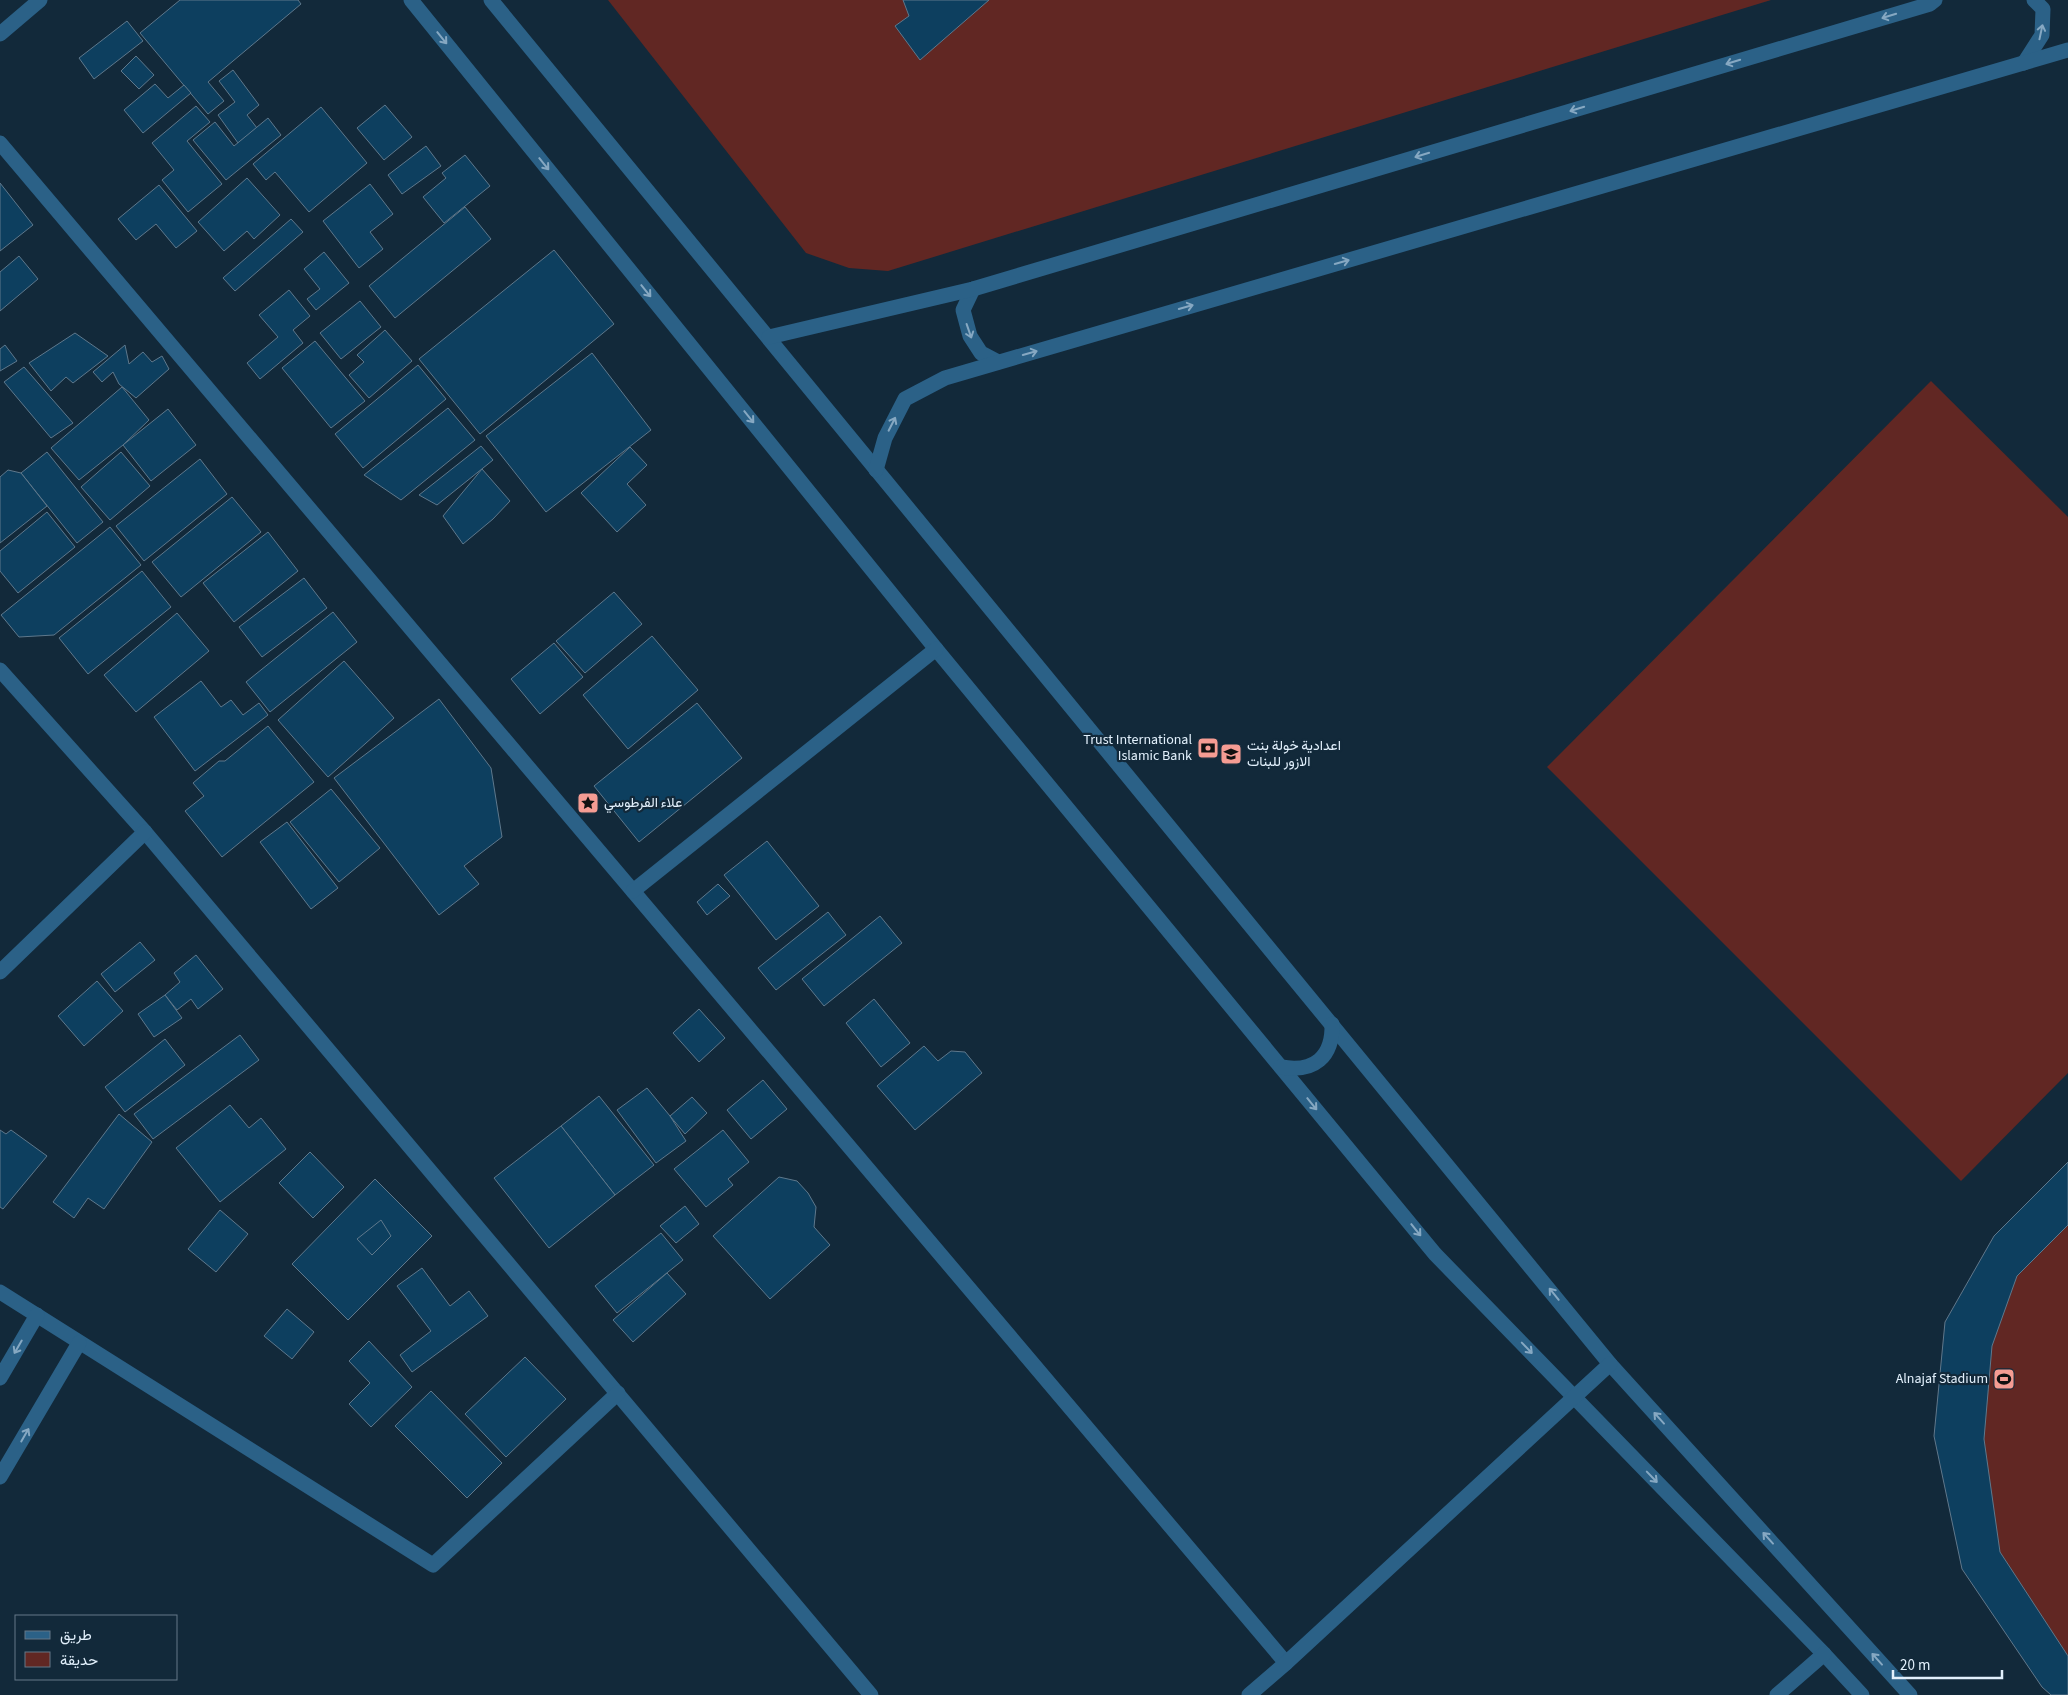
<svg xmlns="http://www.w3.org/2000/svg" width="2068" height="1695" font-family="'Source Sans 3',Vazirmatn,sans-serif">
  <style>
    .green { fill: #612723 }
    .building { fill: #0d3f5f; stroke: #5e788c }
    .lines { fill: none; stroke-linecap: round; stroke-linejoin: round }
    .minor { stroke: #2b6187; stroke-width: 15 }
    .oneway { stroke: #86a8c2 }
    .labels { text-anchor: middle; dominant-baseline: central; stroke-width: 4.5; stroke-linejoin: round; paint-order: stroke }
    .poi-label { font-size: 14px; fill: #e2f0fc; stroke: #12293a; text-anchor: end }
  </style>
  <rect width="100%" height="100%" fill="#12293a"/>
  <g class="green">
    <path d="M608 0H1771L888 271 849 268 806 253Z"/>
    <path d="M1931 381 2068 517V1073L1961 1181 1547 767Z"/>
    <path d="M2068 1162V1695H2051L2042 1687 1962 1569 1934 1436 1945 1322 1994 1236Z"/>
  </g>
  <g class="building">
    <path d="M180 0H298L301 4 208 82 224 101 208 114 140 33Z"/>
    <path d="M903 0H989L920 60 895 26 909 16Z"/>
    <path d="M127 21 143 41 94 79 79 58Z"/>
    <path d="M136 56 154 75 139 89 121 71Z"/>
    <path d="M233 70 259 105 247 115 257 128 238 143 218 115 235 102 219 81Z"/>
    <path d="M155 84 168 98 184 85 191 93 143 133 124 110Z"/>
    <path d="M385 105 412 137 384 160 357 128Z"/>
    <path d="M196 106 210 122 187 141 222 184 188 212 162 180 174 170 152 143Z"/>
    <path d="M321 107 367 163 309 212 275 172 266 180 253 164Z"/>
    <path d="M268 118 281 135 226 180 193 140 215 122 234 146Z"/>
    <path d="M426 146 441 166 402 194 388 175Z"/>
    <path d="M465 155 490 186 444 223 423 197 446 178 442 173Z"/>
    <path d="M247 178 280 215 254 239 247 231 224 251 198 222Z"/>
    <path d="M0 183 33 225 0 251Z"/>
    <path d="M370 184 393 214 370 232 383 249 359 268 323 221Z"/>
    <path d="M159 185 197 231 176 248 156 224 136 240 118 219Z"/>
    <path d="M465 207 491 239 395 318 369 286Z"/>
    <path d="M291 219 303 232 235 291 223 278Z"/>
    <path d="M554 250 614 324 480 434 419 359Z"/>
    <path d="M324 252 349 283 316 310 307 299 320 289 304 269Z"/>
    <path d="M19 256 38 279 0 311V272Z"/>
    <path d="M289 290 310 316 293 330 303 343 260 379 247 363 278 337 259 315Z"/>
    <path d="M360 301 381 327 341 359 320 333Z"/>
    <path d="M385 330 412 361 369 398 349 375 364 362 357 355Z"/>
    <path d="M75 333 108 356 73 383 66 377 51 391 29 363Z"/>
    <path d="M315 341 365 401 331 428 282 368Z"/>
    <path d="M5 345 17 361 0 371V349Z"/>
    <path d="M125 345 129 364 143 352 152 362 162 356 169 369 136 398 119 384 113 372 102 382 93 372Z"/>
    <path d="M592 353 651 430 546 512 486 436Z"/>
    <path d="M418 365 446 399 363 468 335 434Z"/>
    <path d="M24 367 73 423 51 438 4 382Z"/>
    <path d="M122 387 149 420 123 445 79 480 51 448Z"/>
    <path d="M448 408 475 440 401 500 364 475Z"/>
    <path d="M168 409 196 445 151 481 123 445Z"/>
    <path d="M481 446 493 460 437 505 419 495Z"/>
    <path d="M630 447 647 465 627 484 646 505 617 532 581 493Z"/>
    <path d="M47 452 103 522 77 543 21 473Z"/>
    <path d="M121 452 150 486 110 520 81 487Z"/>
    <path d="M200 459 227 494 144 561 116 526Z"/>
    <path d="M482 469 510 501 493 519 463 544 443 516Z"/>
    <path d="M8 470 21 473 47 506 0 543V477Z"/>
    <path d="M232 497 261 532 181 597 152 562Z"/>
    <path d="M47 512 75 547 18 593 0 571V551Z"/>
    <path d="M110 527 141 565 54 635 19 637 1 615Z"/>
    <path d="M268 532 298 571 234 622 203 583Z"/>
    <path d="M142 571 171 607 88 674 59 638Z"/>
    <path d="M304 578 327 608 262 657 239 627Z"/>
    <path d="M614 592 642 624 585 673 556 641Z"/>
    <path d="M333 612 357 642 270 712 246 682Z"/>
    <path d="M177 613 209 651 136 712 104 675Z"/>
    <path d="M652 636 698 690 628 749 583 695Z"/>
    <path d="M554 643 583 677 540 714 511 679Z"/>
    <path d="M344 661 394 718 328 777 278 720Z"/>
    <path d="M201 681 221 707 231 700 243 715 259 703 268 715 195 771 154 717Z"/>
    <path d="M439 699 491 768 502 837 464 866 479 884 439 915 334 778Z"/>
    <path d="M697 703 742 758 639 842 594 786Z"/>
    <path d="M268 726 314 782 222 857 185 811 204 796 193 783 219 761H225Z"/>
    <path d="M331 789 380 848 339 882 290 822Z"/>
    <path d="M287 822 338 888 311 909 260 842Z"/>
    <path d="M767 841 819 906 776 940 724 875Z"/>
    <path d="M718 884 730 896 707 915 697 902Z"/>
    <path d="M828 912 846 935 776 990 758 968Z"/>
    <path d="M880 916 902 943 824 1006 802 979Z"/>
    <path d="M140 942 155 960 115 992 101 974Z"/>
    <path d="M196 955 223 989 198 1009 191 999 177 1010 165 995 180 982 174 973Z"/>
    <path d="M97 981 123 1011 84 1046 58 1016Z"/>
    <path d="M165 995 182 1018 154 1037 138 1014Z"/>
    <path d="M874 999 910 1043 881 1067 846 1023Z"/>
    <path d="M699 1009 725 1038 699 1062 673 1033Z"/>
    <path d="M240 1035 259 1060 153 1139 134 1114Z"/>
    <path d="M165 1039 185 1065 125 1112 105 1087Z"/>
    <path d="M924 1046 938 1061 951 1051 965 1052 982 1073 915 1130 877 1086Z"/>
    <path d="M763 1080 787 1109 751 1139 727 1110Z"/>
    <path d="M647 1088 670 1116 686 1141 656 1163 617 1110Z"/>
    <path d="M599 1096 654 1165 615 1195 561 1126Z"/>
    <path d="M692 1097 707 1113 685 1134 670 1116Z"/>
    <path d="M230 1105 249 1128 261 1118 286 1149 220 1202 176 1148Z"/>
    <path d="M119 1114 152 1142 104 1209 88 1198 74 1218 53 1202Z"/>
    <path d="M561 1126 615 1195 549 1248 494 1178Z"/>
    <path d="M0 1130 6 1134 11 1130 47 1156 3 1209 0 1207Z"/>
    <path d="M723 1130 749 1162 728 1179 733 1185 706 1207 674 1169Z"/>
    <path d="M310 1152 344 1187 313 1218 279 1183Z"/>
    <path d="M2068 1162V1225L2017 1276 1992 1346 1984 1439 2000 1552 2068 1656V1695H2051L2042 1687 1962 1569 1934 1436 1945 1322 1994 1236Z"/>
    <path d="M779 1177 797 1181 808 1193 816 1207 814 1227 830 1245 770 1299 713 1236Z"/>
    <path d="M375 1179 432 1236 348 1320 292 1264Z"/>
    <path d="M685 1206 699 1224 676 1243 660 1226Z"/>
    <path d="M220 1210 248 1234 216 1272 188 1249Z"/>
    <path d="M381 1220 391 1236 372 1255 357 1239Z"/>
    <path d="M661 1233 683 1260 617 1313 595 1286Z"/>
    <path d="M422 1268 450 1306 469 1291 488 1316 412 1372 400 1355 431 1331 397 1286Z"/>
    <path d="M667 1273 686 1294 633 1342 613 1320Z"/>
    <path d="M287 1309 314 1332 292 1359 264 1336Z"/>
    <path d="M369 1341 412 1387 371 1427 349 1404 370 1383 349 1361Z"/>
    <path d="M525 1357 566 1399 506 1457 465 1414Z"/>
    <path d="M431 1391 502 1463 467 1498 395 1426Z"/>
  </g>
  <g class="lines">
    <g class="minor">
      <path d="M411 0 936 649 1435 1254 1824 1654 1862 1695"/>
      <path d="M491 0 1610 1364 1910 1695"/>
      <path d="M0 34 40 0"/>
      <path d="M2024 63 2042 35 2043 9 2034 0"/>
      <path d="M0 143 1286 1663"/>
      <path d="M973 289 963 310 970 336 981 353 998 362"/>
      <path d="M769 337 973 289 1930 4 1935 0"/>
      <path d="M876 470 885 438 905 399 945 378 2068 50"/>
      <path d="M0 670 145 832 871 1695"/>
      <path d="M633 891 936 649"/>
      <path d="M0 972 145 832"/>
      <path d="M1281 1067C1314 1073 1333 1057 1332 1024"/>
      <path d="M0 1292 433 1565 618 1393"/>
      <path d="M0 1378 37 1315"/>
      <path d="M0 1477 79 1343"/>
      <path d="M1249 1695 1286 1663 1610 1364"/>
      <path d="M1777 1695 1824 1654"/>
    </g>
  </g>
  <defs><path id="oneway-shaft" d="M-6 0H5M1.5-3L5.5 0L1.5 3" fill="none" stroke-width="1.6" stroke-linecap="round" stroke-linejoin="round" transform="scale(1.25)"/></defs>
  <g class="oneway">
    <use href="#oneway-shaft" transform="translate(1889 16) rotate(163)"/>
    <use href="#oneway-shaft" transform="translate(2041 32) rotate(-78)"/>
    <use href="#oneway-shaft" transform="translate(442 38) rotate(51)"/>
    <use href="#oneway-shaft" transform="translate(1733 62) rotate(163)"/>
    <use href="#oneway-shaft" transform="translate(1577 109) rotate(163)"/>
    <use href="#oneway-shaft" transform="translate(1422 155) rotate(163)"/>
    <use href="#oneway-shaft" transform="translate(544 164) rotate(51)"/>
    <use href="#oneway-shaft" transform="translate(1342 262) rotate(-16)"/>
    <use href="#oneway-shaft" transform="translate(646 291) rotate(51)"/>
    <use href="#oneway-shaft" transform="translate(1186 307) rotate(-16)"/>
    <use href="#oneway-shaft" transform="translate(969 331) rotate(71)"/>
    <use href="#oneway-shaft" transform="translate(1030 353) rotate(-16)"/>
    <use href="#oneway-shaft" transform="translate(749 417) rotate(51)"/>
    <use href="#oneway-shaft" transform="translate(892 424) rotate(-63)"/>
    <use href="#oneway-shaft" transform="translate(1312 1104) rotate(51)"/>
    <use href="#oneway-shaft" transform="translate(1416 1230) rotate(51)"/>
    <use href="#oneway-shaft" transform="translate(1554 1294) rotate(-129)"/>
    <use href="#oneway-shaft" transform="translate(18 1347) rotate(120)"/>
    <use href="#oneway-shaft" transform="translate(1527 1348) rotate(46)"/>
    <use href="#oneway-shaft" transform="translate(1659 1418) rotate(-132)"/>
    <use href="#oneway-shaft" transform="translate(25 1435) rotate(-60)"/>
    <use href="#oneway-shaft" transform="translate(1652 1477) rotate(46)"/>
    <use href="#oneway-shaft" transform="translate(1768 1538) rotate(-132)"/>
    <use href="#oneway-shaft" transform="translate(1877 1659) rotate(-132)"/>
  </g>
  <defs>
    <g id="bank-square" transform="scale(1.125)"><rect x="-9" y="-9" width="18" height="18" rx="4" fill="#f59c93" stroke="#12293a"/><path d="M-6-4H6V4H-6ZM0-2.3a2.3 2.3 0 1 0 0 4.6a2.3 2.3 0 1 0 0-4.6Z" fill="#111"/></g>
    <g id="school-square" transform="scale(1.125)"><rect x="-9" y="-9" width="18" height="18" rx="4" fill="#f59c93" stroke="#12293a"/><path d="M0-5L7-2L0 1L-7-2ZM-4 1L0 2.5L4 1V4Q0 6-4 4Z" fill="#111"/></g>
    <g id="sight-square" transform="scale(1.125)"><rect x="-9" y="-9" width="18" height="18" rx="4" fill="#f59c93" stroke="#12293a"/><path d="M0-6L1.8-2.2L6-1.7L2.9 1.2L3.7 5.4L0 3.3L-3.7 5.4L-2.9 1.2L-6-1.7L-1.8-2.2Z" fill="#111"/></g>
    <g id="stadium-square" transform="scale(1.125)"><rect x="-9" y="-9" width="18" height="18" rx="4" fill="#f59c93" stroke="#12293a"/><path d="M0-5a6.5 5 0 1 0 0 10a6.5 5 0 1 0 0-10ZM-3.5-1.8h7v3.6h-7Z" fill="#111"/></g>
  </defs>
  <g fill-rule="evenodd">
    <use href="#bank-square" x="1208" y="748"/>
    <use href="#school-square" x="1231" y="754"/>
    <use href="#sight-square" x="588" y="803"/>
    <use href="#stadium-square" x="2004" y="1379"/>
  </g>
  <g class="labels">
    <g class="poi-label">
      <text x="1192" y="740">Trust International<tspan x="1192" dy="16">Islamic Bank</tspan></text>
      <text x="1247" y="746" text-anchor="start">اعدادية خولة بنت<tspan x="1247" dy="16">الازور للبنات</tspan></text>
      <text x="604" y="803" text-anchor="start">علاء الفرطوسي</text>
      <text x="1988" y="1379">Alnajaf Stadium</text>
    </g>
  </g>
  <rect x="15" y="1615" width="162" height="65" fill="#12293a" stroke="#657988"/>
  <rect x="25" y="1631" width="25" height="8" fill="#2b6187" stroke="#657988"/>
  <text x="60" y="1640" font-size="15" fill="#e2f0fc">طريق</text>
  <rect x="25" y="1652" width="25" height="15" fill="#612723" stroke="#657988"/>
  <text x="60" y="1665" font-size="15" fill="#e2f0fc">حديقة</text>
  <path d="M1893 1670v8h109v-8" fill="none" stroke="#e2f0fc" stroke-width="2.5"/>
  <text x="1900" y="1670" font-size="15" fill="#e2f0fc" stroke="#12293a" stroke-width="4" paint-order="stroke">20 m</text>
</svg>
